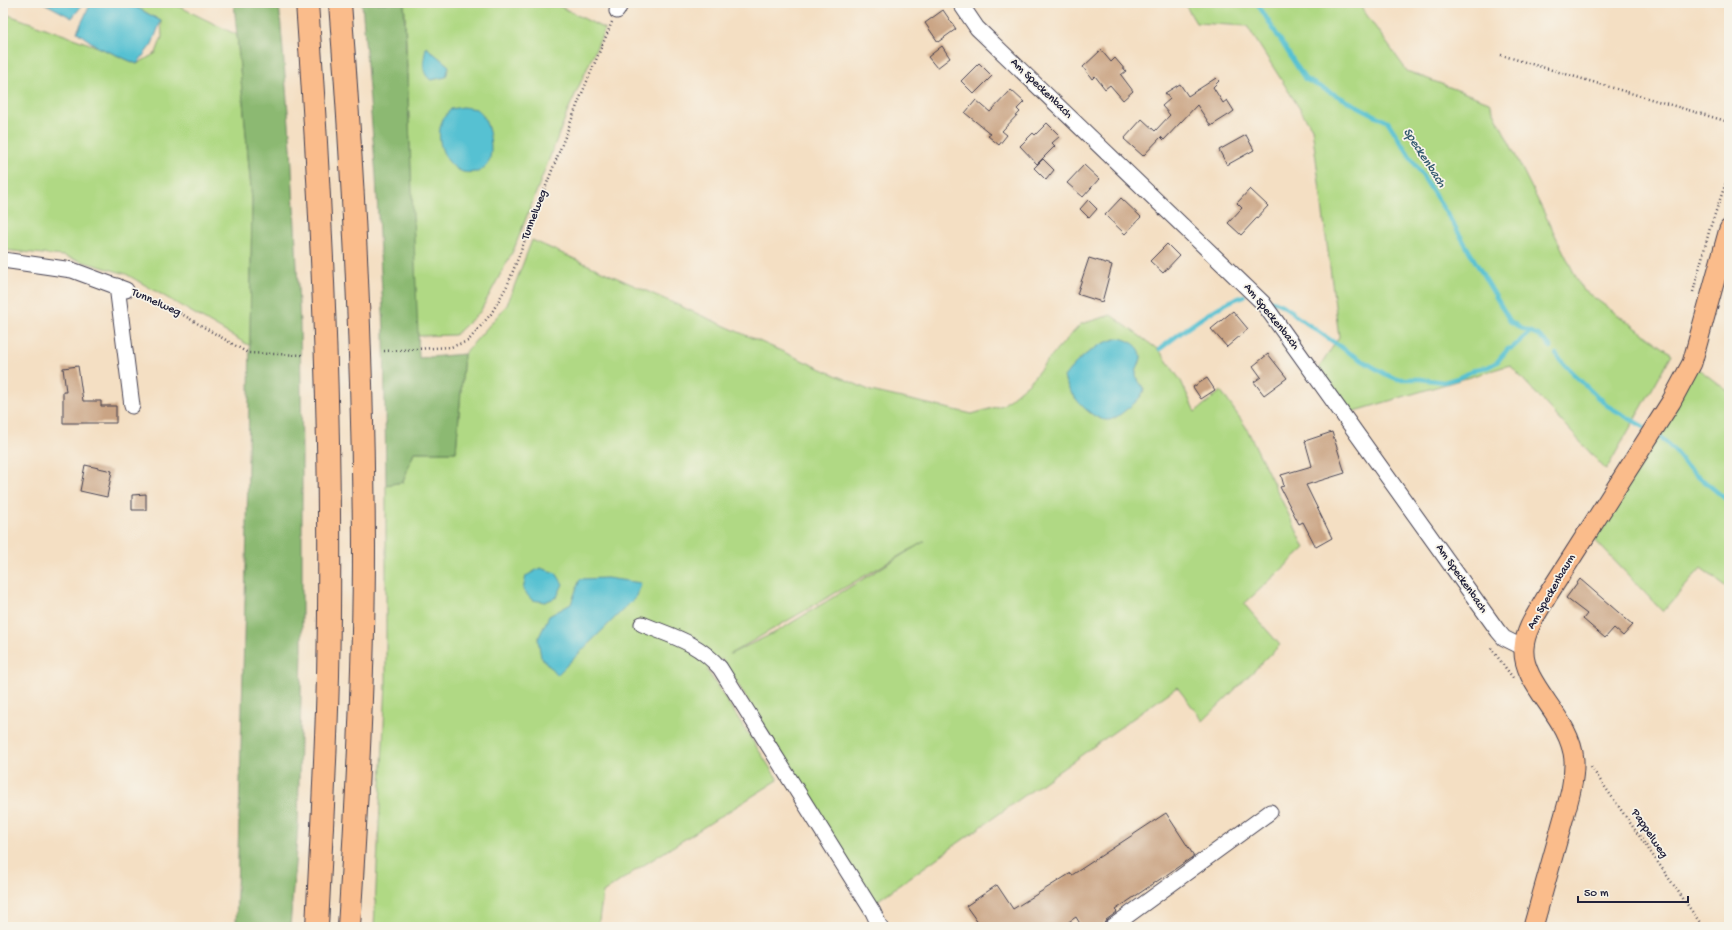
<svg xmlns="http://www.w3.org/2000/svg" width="1732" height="930" font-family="'Gochi Hand',sans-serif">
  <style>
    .green { fill: #b0d984; stroke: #697e60; fill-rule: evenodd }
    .forest { fill: #8cb972; stroke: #576e56 }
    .water { fill: #57c1d2; stroke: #3c7286 }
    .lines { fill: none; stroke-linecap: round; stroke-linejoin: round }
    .stream { stroke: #57c1d2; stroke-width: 4.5 }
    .building { fill: #caa484 }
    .minor-casing { stroke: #423e4f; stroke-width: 17 }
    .major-casing { stroke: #423e4f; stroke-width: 21 }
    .highway-casing { stroke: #423e4f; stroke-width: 24 }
    .path { stroke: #423e4f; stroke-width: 2.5; stroke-dasharray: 1 3; stroke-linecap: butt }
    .minor { stroke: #fff; stroke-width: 15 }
    .major { stroke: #fabc8b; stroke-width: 19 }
    .highway { stroke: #fabc8b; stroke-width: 22 }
    .labels { text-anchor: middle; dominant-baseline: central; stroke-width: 3.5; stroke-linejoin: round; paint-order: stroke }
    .street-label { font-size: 12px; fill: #22223b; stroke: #f7f3e8 }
    .water-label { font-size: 13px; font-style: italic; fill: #355a70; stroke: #f7f3e8 }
  </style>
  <rect width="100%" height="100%" fill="#f7f3e8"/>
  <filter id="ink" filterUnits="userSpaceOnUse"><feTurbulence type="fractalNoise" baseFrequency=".025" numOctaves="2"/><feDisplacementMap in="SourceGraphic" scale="8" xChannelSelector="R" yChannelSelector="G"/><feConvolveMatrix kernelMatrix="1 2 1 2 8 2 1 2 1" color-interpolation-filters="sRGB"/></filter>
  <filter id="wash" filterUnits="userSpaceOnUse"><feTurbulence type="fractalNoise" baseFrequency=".012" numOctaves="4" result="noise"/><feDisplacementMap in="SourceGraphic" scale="16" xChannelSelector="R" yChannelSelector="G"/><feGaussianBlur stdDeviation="0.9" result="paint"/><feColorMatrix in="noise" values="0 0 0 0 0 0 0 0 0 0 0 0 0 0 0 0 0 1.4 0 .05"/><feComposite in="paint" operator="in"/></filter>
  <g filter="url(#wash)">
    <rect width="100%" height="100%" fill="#f4dfc3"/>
    <g class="green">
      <path d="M129 3H172L237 35 252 200 250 346 126 274 63 256 3 250V13L98 47 137 64 156 53 162 37 161 21Z"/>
      <path d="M404 3H553L605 29 569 108 514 249 480 312 455 335 417 336 405 13Z"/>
      <path d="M1184 3H1358L1407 71 1489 102 1582 289 1672 354 1606 470 1510 365 1352 412 1319 368 1339 337 1312 128 1247 26 1196 23Z"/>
      <path d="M532 240 871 391 972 414 1003 405 1029 383 1052 355 1081 324 1111 315 1160 351 1181 381 1195 412 1221 391 1246 427 1305 548 1244 604 1280 645 1203 721 1177 687 874 903 722 659 707 670 778 780 636 870 603 893 598 927H374L386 683V485L403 482 414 452H456L464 354 507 305ZM925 541 778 631 730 654Z"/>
      <path d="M1696 367 1729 392V589L1701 568 1663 612 1592 537Z"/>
    </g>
    <g class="forest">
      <path d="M234 3H279L291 148 300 325 302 453V650L298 825 290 927H236L247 528 252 200Z"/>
      <path d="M362 3H404L419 358 464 354 456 452H414L403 482 386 485 384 331 376 176Z"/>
    </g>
    <g class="water">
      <path d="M44 3H84L72 18Z"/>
      <path d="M91 3H129L161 21 152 44 137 64 98 47 77 32Z"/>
      <path d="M426 47 449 66 446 77 431 80C420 73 424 59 426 47Z"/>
      <path d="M463 107C467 108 473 108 476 109 489 116 495 151 488 163 486 167 481 170 478 172 474 172 467 173 463 172 443 165 434 137 443 119 445 116 448 112 451 109Z"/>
      <path d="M1119 338C1129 340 1142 346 1141 358 1141 363 1136 367 1136 373 1136 380 1142 384 1144 390 1141 398 1134 404 1127 409 1122 413 1115 419 1109 420 1092 422 1067 392 1064 377 1077 359 1097 343 1119 338Z"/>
      <path d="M540 568 556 573 563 584 557 597 545 602 532 600 523 590 526 576Z"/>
      <path d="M607 578 641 583 637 596 557 675 541 657 538 639 549 616 571 604 580 579Z"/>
    </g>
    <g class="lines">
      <g class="stream">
        <path d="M1257 3 1305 79 1388 122 1454 225 1510 321 1521 328 1538 335 1551 347"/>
        <path d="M1271 301C1279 301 1284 308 1292 311L1293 314 1348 352 1385 374 1397 379H1420L1444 382 1461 377 1476 369 1488 367 1497 362 1508 349 1512 348 1530 332"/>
        <path d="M1160 349C1180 333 1219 303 1244 296"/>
        <path d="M1556 354C1568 371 1584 383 1598 398L1601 399 1606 405 1644 427"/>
        <path d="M1661 437C1667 444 1681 456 1684 464L1729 502"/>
      </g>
    </g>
    <g id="blocks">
      <g class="building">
        <path d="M943 10 956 29 938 42 925 23Z"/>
        <path d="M942 46 950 58 937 68 928 57Z"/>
        <path d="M1101 50 1111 62 1115 58 1126 71 1121 75 1133 91 1123 100 1110 85 1105 89 1095 76 1092 79 1083 67Z"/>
        <path d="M979 63 992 76 974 94 961 81Z"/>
        <path d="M1216 78 1219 81 1213 87 1223 103 1227 100 1234 111 1230 114 1211 126 1197 105 1164 140 1161 137 1143 156 1124 139 1142 119 1155 131 1170 115 1162 106 1170 99 1165 93 1180 84 1188 96Z"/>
        <path d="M1011 90 1024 102 1017 109 1020 112 1002 131 1007 135 999 145 988 136 991 134 965 113 976 100 990 112Z"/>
        <path d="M1047 123 1060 136 1052 143 1055 146 1037 164 1020 146 1033 133 1035 135Z"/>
        <path d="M1246 135 1254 150 1227 165 1219 150Z"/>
        <path d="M1043 159 1054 170 1046 180 1034 168Z"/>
        <path d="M1084 165 1099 179 1083 197 1067 183Z"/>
        <path d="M1250 189 1268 206 1241 235 1228 223 1242 208 1237 203Z"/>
        <path d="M1121 198 1141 217 1125 234 1105 215Z"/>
        <path d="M1088 200 1097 209 1089 218 1080 209Z"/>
        <path d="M1167 244 1179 256 1163 273 1150 261Z"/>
        <path d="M1089 258 1112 265 1102 302 1077 294Z"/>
        <path d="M1233 311 1248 329 1227 347 1211 329Z"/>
        <path d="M1268 354 1287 378 1264 395 1254 382 1261 377 1253 366Z"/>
        <path d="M78 366 83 401H101V406H116V423H63V392H66L63 368Z"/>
        <path d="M1207 378 1215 390 1201 399 1193 387Z"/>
        <path d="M1332 432 1345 473 1306 485 1332 538 1316 547 1303 522 1299 524 1280 487 1284 486 1281 475 1312 466 1305 441Z"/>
        <path d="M85 465 112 471 107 497 80 491Z"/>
        <path d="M146 494V510H132V495Z"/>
        <path d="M1580 579 1633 625 1623 636 1614 628 1605 638 1583 619 1587 614 1566 598Z"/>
        <path d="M1166 813 1194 856 1115 910 1117 912 1106 920 1102 927H1082L1076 917 1061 927H981L966 906 997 885 1013 909 1071 873 1072 875Z"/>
      </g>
    </g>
  </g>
  <g filter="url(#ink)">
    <use href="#blocks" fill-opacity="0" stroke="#423e4f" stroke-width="1"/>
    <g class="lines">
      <g class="minor-casing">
        <g id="minor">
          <path d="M960 3 977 28 1263 303 1498 631 1504 638 1524 648"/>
          <path d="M617 11 621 3"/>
          <path d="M3 260 72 270 126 290"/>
          <path d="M117 286 132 406"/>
          <path d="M642 624C674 637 697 642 720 668L873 912 880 927"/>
          <path d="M1112 927 1270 812"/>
        </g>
      </g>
      <g class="major-casing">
        <path id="major" d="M1533 927C1542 895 1551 863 1560 831 1566 808 1575 784 1574 760 1571 717 1521 685 1524 648 1525 629 1538 612 1547 596L1671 402 1692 363 1729 229"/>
      </g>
      <g class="highway-casing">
        <g id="highway">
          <path d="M307 3C323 227 333 452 328 676 326 760 321 844 317 927"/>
          <path d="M340 3C354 184 363 365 364 546 364 673 357 800 349 927"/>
        </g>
      </g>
      <g class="path">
        <path d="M1501 55 1729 122"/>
        <path d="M1693 292 1710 228 1729 174"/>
        <path d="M140 295 173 309 248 353 302 355"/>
        <path d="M384 351 451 347 468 341 491 314 508 284 580 98 612 22"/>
        <path d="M1491 648 1513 678"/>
        <path d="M1591 767 1703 927"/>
      </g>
      <use href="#minor" class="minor"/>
      <use href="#major" class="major"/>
      <use href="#highway" class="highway"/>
    </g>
  </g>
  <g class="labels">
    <g class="street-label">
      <text transform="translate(1041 89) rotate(44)">Am Speckenbach</text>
      <text transform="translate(535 215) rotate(-69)">Tunnelweg</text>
      <text transform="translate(156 303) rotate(24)">Tunnelweg</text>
      <text transform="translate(1271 317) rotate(51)">Am Speckenbach</text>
      <text transform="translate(1461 579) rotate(55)">Am Speckenbach</text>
      <text transform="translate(1552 592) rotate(-60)">Am Speckenbaum</text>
      <text transform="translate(1649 834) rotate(56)">Pappelweg</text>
    </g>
    <g class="water-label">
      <text transform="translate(1424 158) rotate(57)">Speckenbach</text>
    </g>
  </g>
  <rect width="1732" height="930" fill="none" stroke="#f7f3e8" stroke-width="16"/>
  <path d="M1578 896v6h110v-6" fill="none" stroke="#22223b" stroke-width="2"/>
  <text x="1584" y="896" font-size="12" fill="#22223b" stroke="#f7f3e8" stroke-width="3" paint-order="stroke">50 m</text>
</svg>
